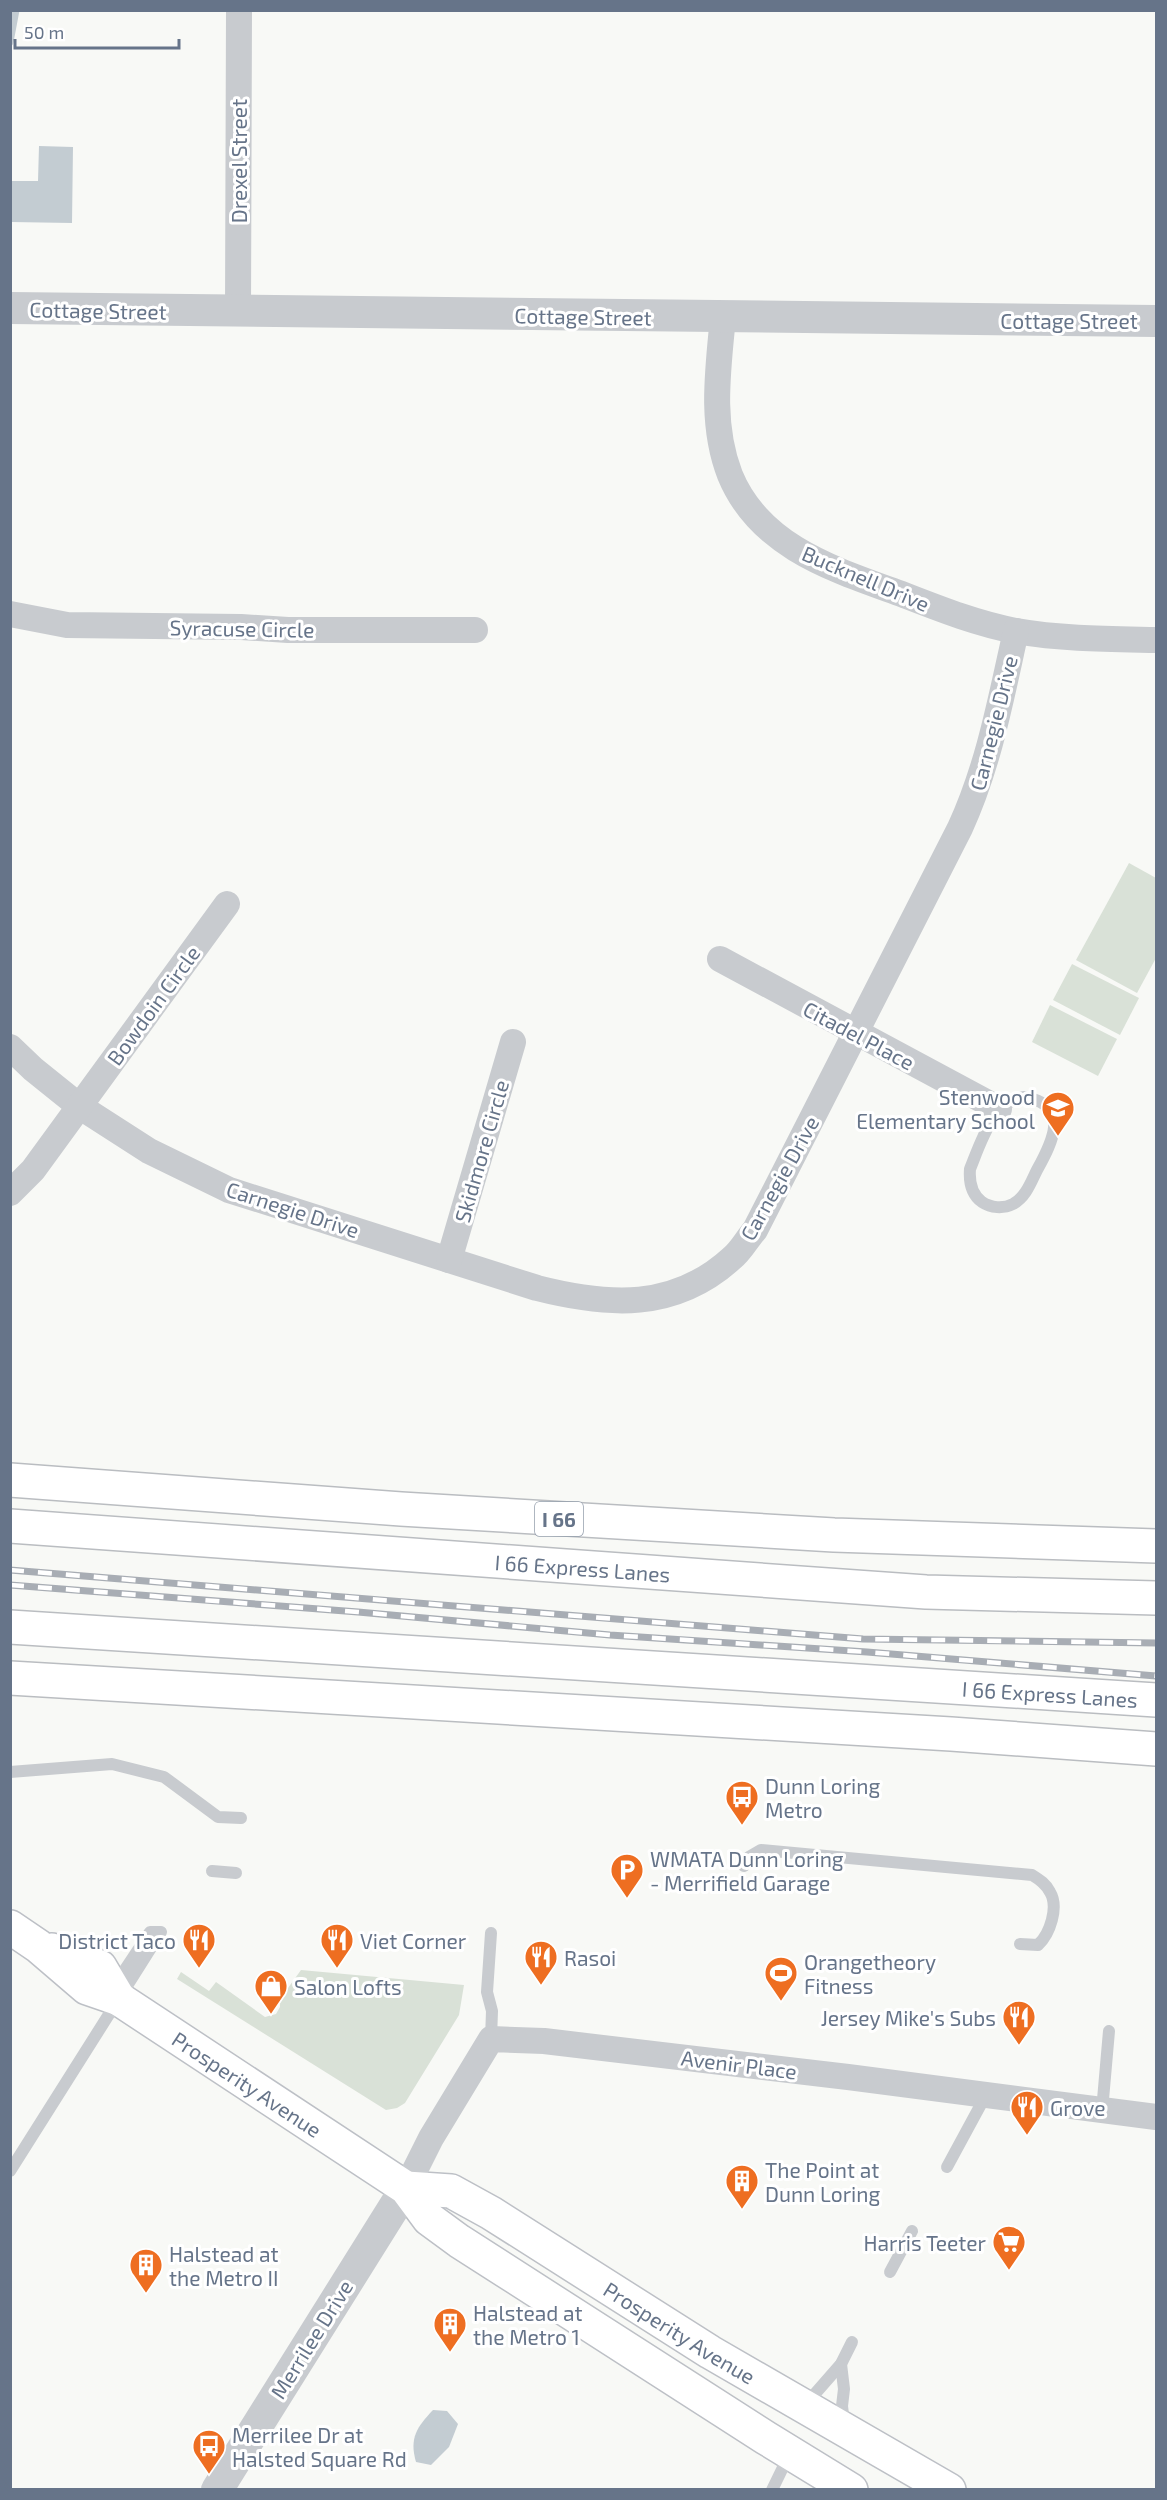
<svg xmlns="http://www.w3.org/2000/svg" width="1167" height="2500" font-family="'Exo 2',sans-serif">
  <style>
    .green { fill: #d9e1d7 }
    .water { fill: #c3ccd2 }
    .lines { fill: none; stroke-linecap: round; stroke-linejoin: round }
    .stream { stroke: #c3ccd2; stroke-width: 7 }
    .secondary-casing { stroke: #bdc0c6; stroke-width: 36 }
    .motorway-casing { stroke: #babdc1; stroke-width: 36 }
    .service { stroke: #c8cbcf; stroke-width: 12 }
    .minor { stroke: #c8cbcf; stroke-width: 26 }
    .tertiary { stroke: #c8cbcf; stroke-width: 32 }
    .secondary { stroke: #fff; stroke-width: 33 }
    .motorway { stroke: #fff; stroke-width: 33 }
    .rail-casing { stroke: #a8adb4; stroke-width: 7 }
    .rail { stroke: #fff; stroke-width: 4.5; stroke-dasharray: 14; stroke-linecap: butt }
    .labels { text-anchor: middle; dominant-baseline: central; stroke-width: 6; stroke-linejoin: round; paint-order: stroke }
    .shield { fill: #fff; stroke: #949eac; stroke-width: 1.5 }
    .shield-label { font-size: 20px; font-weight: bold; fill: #667489 }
    .street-label { font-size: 21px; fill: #667489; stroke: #fff }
    .poi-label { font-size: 21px; fill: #667489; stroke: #fff; text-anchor: start }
  </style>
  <rect width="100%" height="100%" fill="#f8f9f6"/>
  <g class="green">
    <path d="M1129 863 1156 878V958L1137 993 1076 960Z"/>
    <path d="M1072 964 1139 998 1120 1035 1053 1000Z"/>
    <path d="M1050 1005 1117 1039 1098 1076 1032 1042Z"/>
    <path d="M301 1970 464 1985 459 2015 405 2103 397 2108 386 2110 177 1979 181 1972 209 1991 216 1982 265 2017 276 2014 280 2007V1999Z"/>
  </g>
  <g class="water">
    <path d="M39 146 73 147 72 223 11 222V181H38Z"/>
    <path d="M433 2410 447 2411 458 2424 449 2447 431 2465 416 2462C409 2438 417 2427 433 2410Z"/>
  </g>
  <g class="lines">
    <path class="stream" d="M10 42 16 10"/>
    <g class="secondary-casing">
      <g id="secondary">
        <path id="s1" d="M10 1927 38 1946 87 1988 119 1999 406 2188 429 2219 459 2241 766 2438 851 2490"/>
        <path d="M52 1950 100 1967 119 1999"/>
        <path id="s2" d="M406 2188 451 2191 491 2213 710 2352 949 2490"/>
      </g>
    </g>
    <g class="motorway-casing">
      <g id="motorway">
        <path d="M10 1480 401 1509 834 1535 1156 1546"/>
        <path id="s3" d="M10 1526 926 1592 1156 1598"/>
        <path id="s4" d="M10 1627 1156 1700"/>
        <path d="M10 1678 951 1734 1156 1749"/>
      </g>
    </g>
    <g class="service">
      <path d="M1024 1097C1072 1105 1052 1143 1037 1170 1031 1182 1026 1197 1013 1204 1003 1209 991 1208 982 1202 971 1194 969 1182 970 1169 981 1142 993 1101 1024 1097Z"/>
      <path d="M10 1772 112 1764 164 1777 218 1817 241 1818"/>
      <path d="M744 1866 749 1857 761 1850 1032 1875C1040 1880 1046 1884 1050 1892 1059 1907 1050 1934 1038 1945L1020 1944"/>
      <path d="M212 1871 236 1873"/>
      <path d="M491 2039 492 2011 487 1992 491 1933"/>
      <path d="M1102 2111 1109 2031"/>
      <path d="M947 2167 986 2095"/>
      <path d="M10 2171 161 1932H150L114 1986"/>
      <path d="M890 2272 912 2231"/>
      <path d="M841 2364 844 2389 842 2406 844 2423"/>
      <path d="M806 2404 841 2364 852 2342"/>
      <path d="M772 2490 790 2453"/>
    </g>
    <g class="minor">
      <path d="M238 312 239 10"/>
      <path d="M723 317C718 370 710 424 730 475 760 548 836 570 904 595 940 609 978 624 1016 631 1062 639 1110 639 1156 640"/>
      <path d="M10 614 67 625 241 627 288 630H475"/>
      <path d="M720 959 999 1109"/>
      <path d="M10 1047 33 1069 79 1106 149 1151 229 1190 537 1288C608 1306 674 1311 732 1258 741 1251 747 1239 755 1230L960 828C989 765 1001 698 1016 631"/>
      <path d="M10 1193 33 1170 227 904"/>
      <path d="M449 1260 513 1042"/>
      <path d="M406 2188 431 2138 491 2039 544 2041 848 2077 1156 2117"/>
    </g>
    <g class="tertiary">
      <path d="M10 308 1156 321"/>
      <path d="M217 2490 406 2188"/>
    </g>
    <use href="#secondary" class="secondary"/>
    <use href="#motorway" class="motorway"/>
    <g class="rail-casing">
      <g id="rail">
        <path d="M10 1570 863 1639 1156 1643"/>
        <path d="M10 1585 358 1612 610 1635 867 1652 1156 1676"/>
      </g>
    </g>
    <use href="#rail" class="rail"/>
  </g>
  <defs>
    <g id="school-pin" transform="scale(1.725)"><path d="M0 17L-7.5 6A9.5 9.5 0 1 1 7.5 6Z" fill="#ee6e21" stroke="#fff"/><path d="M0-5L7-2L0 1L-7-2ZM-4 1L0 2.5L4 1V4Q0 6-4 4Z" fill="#fff"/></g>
    <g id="bus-pin" transform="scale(1.725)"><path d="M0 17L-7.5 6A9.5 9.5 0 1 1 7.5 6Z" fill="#ee6e21" stroke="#fff"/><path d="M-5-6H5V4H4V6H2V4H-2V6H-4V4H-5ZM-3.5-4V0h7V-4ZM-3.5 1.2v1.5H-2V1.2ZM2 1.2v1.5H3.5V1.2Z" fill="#fff"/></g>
    <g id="parking-pin" transform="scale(1.725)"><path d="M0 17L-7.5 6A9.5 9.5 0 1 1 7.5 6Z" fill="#ee6e21" stroke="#fff"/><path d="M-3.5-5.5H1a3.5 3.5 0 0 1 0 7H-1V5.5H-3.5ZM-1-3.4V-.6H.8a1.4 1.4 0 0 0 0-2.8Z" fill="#fff"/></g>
    <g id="restaurant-pin" transform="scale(1.725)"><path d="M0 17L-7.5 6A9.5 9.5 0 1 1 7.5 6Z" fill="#ee6e21" stroke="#fff"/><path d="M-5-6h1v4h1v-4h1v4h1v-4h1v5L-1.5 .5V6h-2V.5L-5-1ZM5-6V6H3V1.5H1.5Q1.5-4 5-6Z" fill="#fff"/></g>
    <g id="stadium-pin" transform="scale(1.725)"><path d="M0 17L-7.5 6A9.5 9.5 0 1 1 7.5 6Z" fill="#ee6e21" stroke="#fff"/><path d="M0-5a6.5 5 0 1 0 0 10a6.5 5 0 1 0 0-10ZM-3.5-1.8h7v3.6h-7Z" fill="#fff"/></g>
    <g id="shop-pin" transform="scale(1.725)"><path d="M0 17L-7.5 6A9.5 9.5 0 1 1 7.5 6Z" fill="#ee6e21" stroke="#fff"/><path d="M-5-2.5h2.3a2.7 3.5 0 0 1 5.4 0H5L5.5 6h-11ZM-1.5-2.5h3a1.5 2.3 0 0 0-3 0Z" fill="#fff"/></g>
    <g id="building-pin" transform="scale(1.725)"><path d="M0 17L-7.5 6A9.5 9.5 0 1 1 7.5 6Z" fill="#ee6e21" stroke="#fff"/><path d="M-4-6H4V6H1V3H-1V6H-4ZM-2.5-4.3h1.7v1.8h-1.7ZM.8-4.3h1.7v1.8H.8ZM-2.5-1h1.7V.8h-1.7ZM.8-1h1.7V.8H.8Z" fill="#fff"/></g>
    <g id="supermarket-pin" transform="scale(1.725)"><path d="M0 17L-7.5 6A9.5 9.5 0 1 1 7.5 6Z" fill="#ee6e21" stroke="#fff"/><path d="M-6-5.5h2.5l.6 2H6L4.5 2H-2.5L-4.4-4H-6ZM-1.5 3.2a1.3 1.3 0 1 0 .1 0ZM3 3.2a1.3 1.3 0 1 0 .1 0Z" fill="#fff"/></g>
  </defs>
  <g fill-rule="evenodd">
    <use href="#school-pin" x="1058" y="1108"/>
    <use href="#bus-pin" x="742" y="1797"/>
    <use href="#parking-pin" x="627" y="1870"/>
    <use href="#restaurant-pin" x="199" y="1940"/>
    <use href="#restaurant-pin" x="337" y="1940"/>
    <use href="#restaurant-pin" x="541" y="1957"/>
    <use href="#stadium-pin" x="781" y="1973"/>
    <use href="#shop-pin" x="271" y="1986"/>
    <use href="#restaurant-pin" x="1019" y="2017"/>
    <use href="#restaurant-pin" x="1027" y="2107"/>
    <use href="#building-pin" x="742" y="2181"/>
    <use href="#supermarket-pin" x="1009" y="2242"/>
    <use href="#building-pin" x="146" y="2265"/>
    <use href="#building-pin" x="450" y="2324"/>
    <use href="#bus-pin" x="209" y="2446"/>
  </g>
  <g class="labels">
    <rect class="shield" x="535" y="1502" width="48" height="34" rx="4.5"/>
    <g class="shield-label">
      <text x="559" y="1519">I 66</text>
    </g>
    <g class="street-label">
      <text transform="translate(238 161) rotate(-90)">Drexel Street</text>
      <text transform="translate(98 310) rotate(1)">Cottage Street</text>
      <text transform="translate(583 316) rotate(1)">Cottage Street</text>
      <text x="1069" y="320">Cottage Street</text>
      <text transform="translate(866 578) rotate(23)">Bucknell Drive</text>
      <text transform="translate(242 628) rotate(1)">Syracuse Circle</text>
      <text transform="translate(993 723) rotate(-76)">Carnegie Drive</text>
      <text transform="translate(153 1005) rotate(-54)">Bowdoin Circle</text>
      <text transform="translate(859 1035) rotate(28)">Citadel Place</text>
      <text transform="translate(481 1151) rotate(-74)">Skidmore Circle</text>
      <text transform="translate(779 1178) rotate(-61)">Carnegie Drive</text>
      <text transform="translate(293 1209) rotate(18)">Carnegie Drive</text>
      <text stroke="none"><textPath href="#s3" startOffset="574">I 66 Express Lanes</textPath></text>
      <text stroke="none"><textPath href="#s4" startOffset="1042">I 66 Express Lanes</textPath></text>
      <text transform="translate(739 2064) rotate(7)">Avenir Place</text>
      <text stroke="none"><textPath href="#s1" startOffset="286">Prosperity Avenue</textPath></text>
      <text stroke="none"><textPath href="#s2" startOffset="314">Prosperity Avenue</textPath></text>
      <text transform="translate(311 2339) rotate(-58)">Merrilee Drive</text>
    </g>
    <g class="poi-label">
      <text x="1035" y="1096" text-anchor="end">Stenwood<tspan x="1035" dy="24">Elementary School</tspan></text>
      <text x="765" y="1785">Dunn Loring<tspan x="765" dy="24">Metro</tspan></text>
      <text x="650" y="1858">WMATA Dunn Loring<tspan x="650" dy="24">- Merrifield Garage</tspan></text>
      <text x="176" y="1940" text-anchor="end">District Taco</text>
      <text x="360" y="1940">Viet Corner</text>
      <text x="564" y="1957">Rasoi</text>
      <text x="804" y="1961">Orangetheory<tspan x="804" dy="24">Fitness</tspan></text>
      <text x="294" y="1986">Salon Lofts</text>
      <text x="996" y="2017" text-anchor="end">Jersey Mike's Subs</text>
      <text x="1050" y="2107">Grove</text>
      <text x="765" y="2169">The Point at<tspan x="765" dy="24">Dunn Loring</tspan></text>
      <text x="986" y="2242" text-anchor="end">Harris Teeter</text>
      <text x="169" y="2253">Halstead at<tspan x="169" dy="24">the Metro II</tspan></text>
      <text x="473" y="2312">Halstead at<tspan x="473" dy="24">the Metro 1</tspan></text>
      <text x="232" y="2434">Merrilee Dr at<tspan x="232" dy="24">Halsted Square Rd</tspan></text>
    </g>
  </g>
  <rect width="1167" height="2500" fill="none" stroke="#667489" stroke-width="24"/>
  <path d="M15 39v9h164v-9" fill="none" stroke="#667489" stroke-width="3"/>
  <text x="24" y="39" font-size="18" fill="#667489" stroke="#ffffff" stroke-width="4.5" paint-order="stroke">50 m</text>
</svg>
